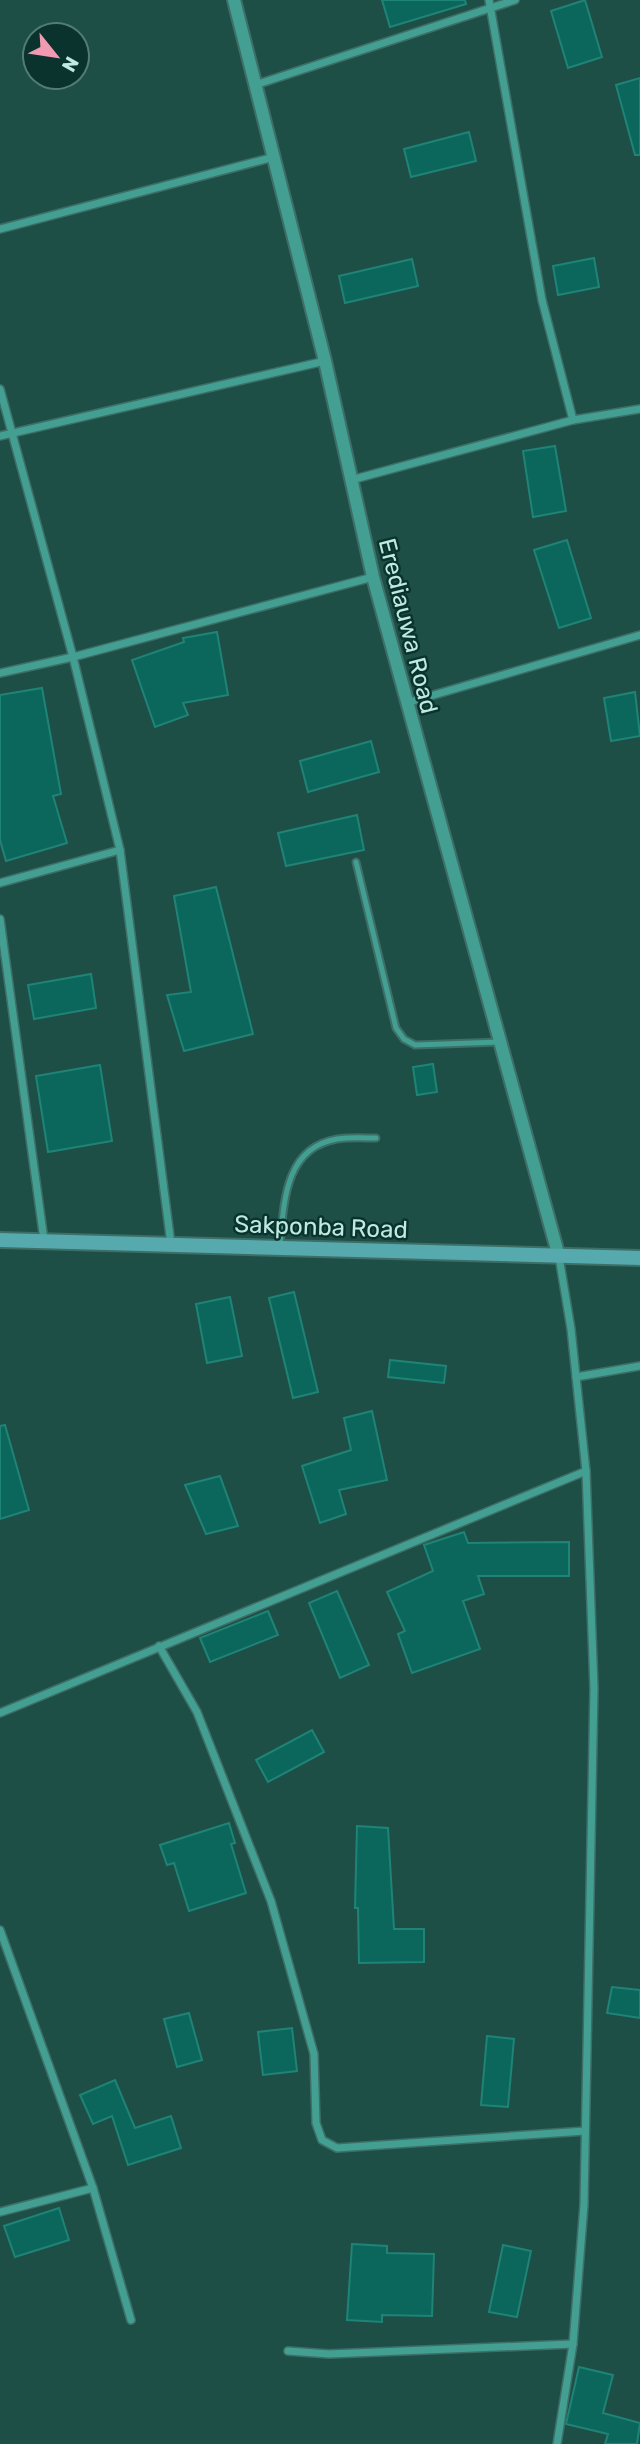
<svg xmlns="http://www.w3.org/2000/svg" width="640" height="2444" font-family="Rubik,sans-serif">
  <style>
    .building { fill: #0b675c; stroke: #1f8376; stroke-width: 2 }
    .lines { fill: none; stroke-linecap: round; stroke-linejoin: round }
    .service-casing { stroke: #3d6e67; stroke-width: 9 }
    .minor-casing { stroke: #3d6e67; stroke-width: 10 }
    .tertiary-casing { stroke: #3d6e67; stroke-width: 16 }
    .secondary-casing { stroke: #3d6e67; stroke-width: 18 }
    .service { stroke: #429f91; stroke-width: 5 }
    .minor { stroke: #429f91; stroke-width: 7 }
    .tertiary { stroke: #429f91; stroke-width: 12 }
    .secondary { stroke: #56a9ad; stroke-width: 14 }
    .labels { text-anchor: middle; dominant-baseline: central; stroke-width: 5; stroke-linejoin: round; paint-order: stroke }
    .street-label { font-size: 24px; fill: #bfeae1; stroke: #0a332d }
  </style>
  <rect width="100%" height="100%" fill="#1e4f47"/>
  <g class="building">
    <path d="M382 0H465L466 4 390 27Z"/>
    <path d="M585 0 602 57 568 68 551 11Z"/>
    <path d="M640 78V155H635L616 85Z"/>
    <path d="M469 132 476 161 411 177 404 149Z"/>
    <path d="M594 258 599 287 558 295 553 266Z"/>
    <path d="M412 259 418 286 345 303 339 276Z"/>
    <path d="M555 446 566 511 533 517 523 451Z"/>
    <path d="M567 540 591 618 559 628 534 550Z"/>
    <path d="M217 632 228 695 183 703 188 715 155 727 132 660 184 642 183 638Z"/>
    <path d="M42 688 61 794 53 796 67 843 6 861 0 840V695Z"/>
    <path d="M635 692 640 736 611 741 604 698Z"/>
    <path d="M371 741 379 772 308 792 300 761Z"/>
    <path d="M357 815 364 850 286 866 278 833Z"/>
    <path d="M216 887 253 1034 184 1051 167 995 191 992 174 896Z"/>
    <path d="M91 974 96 1008 34 1019 28 985Z"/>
    <path d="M433 1064 437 1092 417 1095 413 1067Z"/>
    <path d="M100 1065 112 1141 48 1152 36 1076Z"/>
    <path d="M294 1292 318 1392 293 1398 269 1298Z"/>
    <path d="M230 1297 242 1356 207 1363 196 1304Z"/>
    <path d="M390 1360 446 1366 444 1383 388 1377Z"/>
    <path d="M372 1411 387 1480 339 1490 346 1514 320 1523 302 1466 351 1450 344 1418Z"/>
    <path d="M5 1425 29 1510 0 1519V1426Z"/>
    <path d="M220 1476 238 1526 206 1534 185 1485Z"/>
    <path d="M464 1532 468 1543 569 1542V1576H478L484 1594 463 1601 480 1649 412 1673 398 1634 405 1631 387 1592 433 1571 424 1545Z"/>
    <path d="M337 1591 369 1665 340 1678 309 1603Z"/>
    <path d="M268 1611 278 1635 210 1662 200 1638Z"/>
    <path d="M312 1730 324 1752 268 1782 256 1760Z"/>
    <path d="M229 1823 235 1843 231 1844 246 1893 189 1911 174 1863 167 1865 160 1845Z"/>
    <path d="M357 1826 388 1828 394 1929H424V1962L359 1963 358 1908H355Z"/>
    <path d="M612 1987 640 1990V2018L607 2013Z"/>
    <path d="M189 2013 202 2060 177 2067 164 2019Z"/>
    <path d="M292 2028 297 2071 263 2075 258 2032Z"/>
    <path d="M487 2036 514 2039 508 2107 481 2105Z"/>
    <path d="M115 2080 135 2128 171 2116 181 2148 128 2165 112 2116 93 2124 80 2095Z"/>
    <path d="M59 2208 69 2240 15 2257 4 2226Z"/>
    <path d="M352 2244 387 2246V2253L434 2254 432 2316 382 2315V2322L347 2320Z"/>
    <path d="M503 2245 531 2251 517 2317 489 2312Z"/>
    <path d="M579 2367 613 2375 603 2413 640 2423 637 2444H605L608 2434 566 2424Z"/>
  </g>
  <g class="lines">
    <g class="service-casing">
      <g id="service">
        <path d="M356 862 396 1028 404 1039 415 1045 500 1042"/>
        <path d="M280 1246C284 1203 284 1148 337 1139 350 1137 364 1138 376 1138"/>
      </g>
    </g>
    <g class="minor-casing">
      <g id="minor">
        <path d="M489 0 542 300 573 420"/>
        <path d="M255 85 515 0"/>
        <path d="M0 229 274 157"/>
        <path d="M0 389 73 657 120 850 171 1244"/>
        <path d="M0 436 325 361"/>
        <path d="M351 480 573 420 640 409"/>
        <path d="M0 673 73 657 373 577"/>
        <path d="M406 703 640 635"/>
        <path d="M0 883 120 850"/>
        <path d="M0 919 44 1240"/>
        <path d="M576 1377 640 1366"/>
        <path d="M159 1646 197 1712 271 1901 314 2054 316 2123 322 2140 337 2148 585 2131"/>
        <path d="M0 1713 586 1471 571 1329 559 1257"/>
        <path d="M0 1930 93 2188 131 2320"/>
        <path d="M0 2212 93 2188"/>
        <path d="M288 2351 329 2354 573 2344"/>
        <path d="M557 2444 573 2344 584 2205 594 1688 586 1471"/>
      </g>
    </g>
    <g class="tertiary-casing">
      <path id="tertiary" d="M234 0 325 361 373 577 559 1257"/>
    </g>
    <g class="secondary-casing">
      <path id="secondary" d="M0 1240 640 1258"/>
    </g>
    <use href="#service" class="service"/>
    <use href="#minor" class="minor"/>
    <use href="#tertiary" class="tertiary"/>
    <use href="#secondary" class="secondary"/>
  </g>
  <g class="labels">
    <g class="street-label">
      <text transform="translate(408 626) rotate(76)">Erediauwa Road</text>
      <text transform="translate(321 1227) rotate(2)">Sakponba Road</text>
    </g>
  </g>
  <g transform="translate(56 56) rotate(120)"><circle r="33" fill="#0a332d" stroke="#527c75" stroke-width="2"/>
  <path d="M0-5L12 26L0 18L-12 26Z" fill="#f19ab2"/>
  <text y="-10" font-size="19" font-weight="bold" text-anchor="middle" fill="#bfeae1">N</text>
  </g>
</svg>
